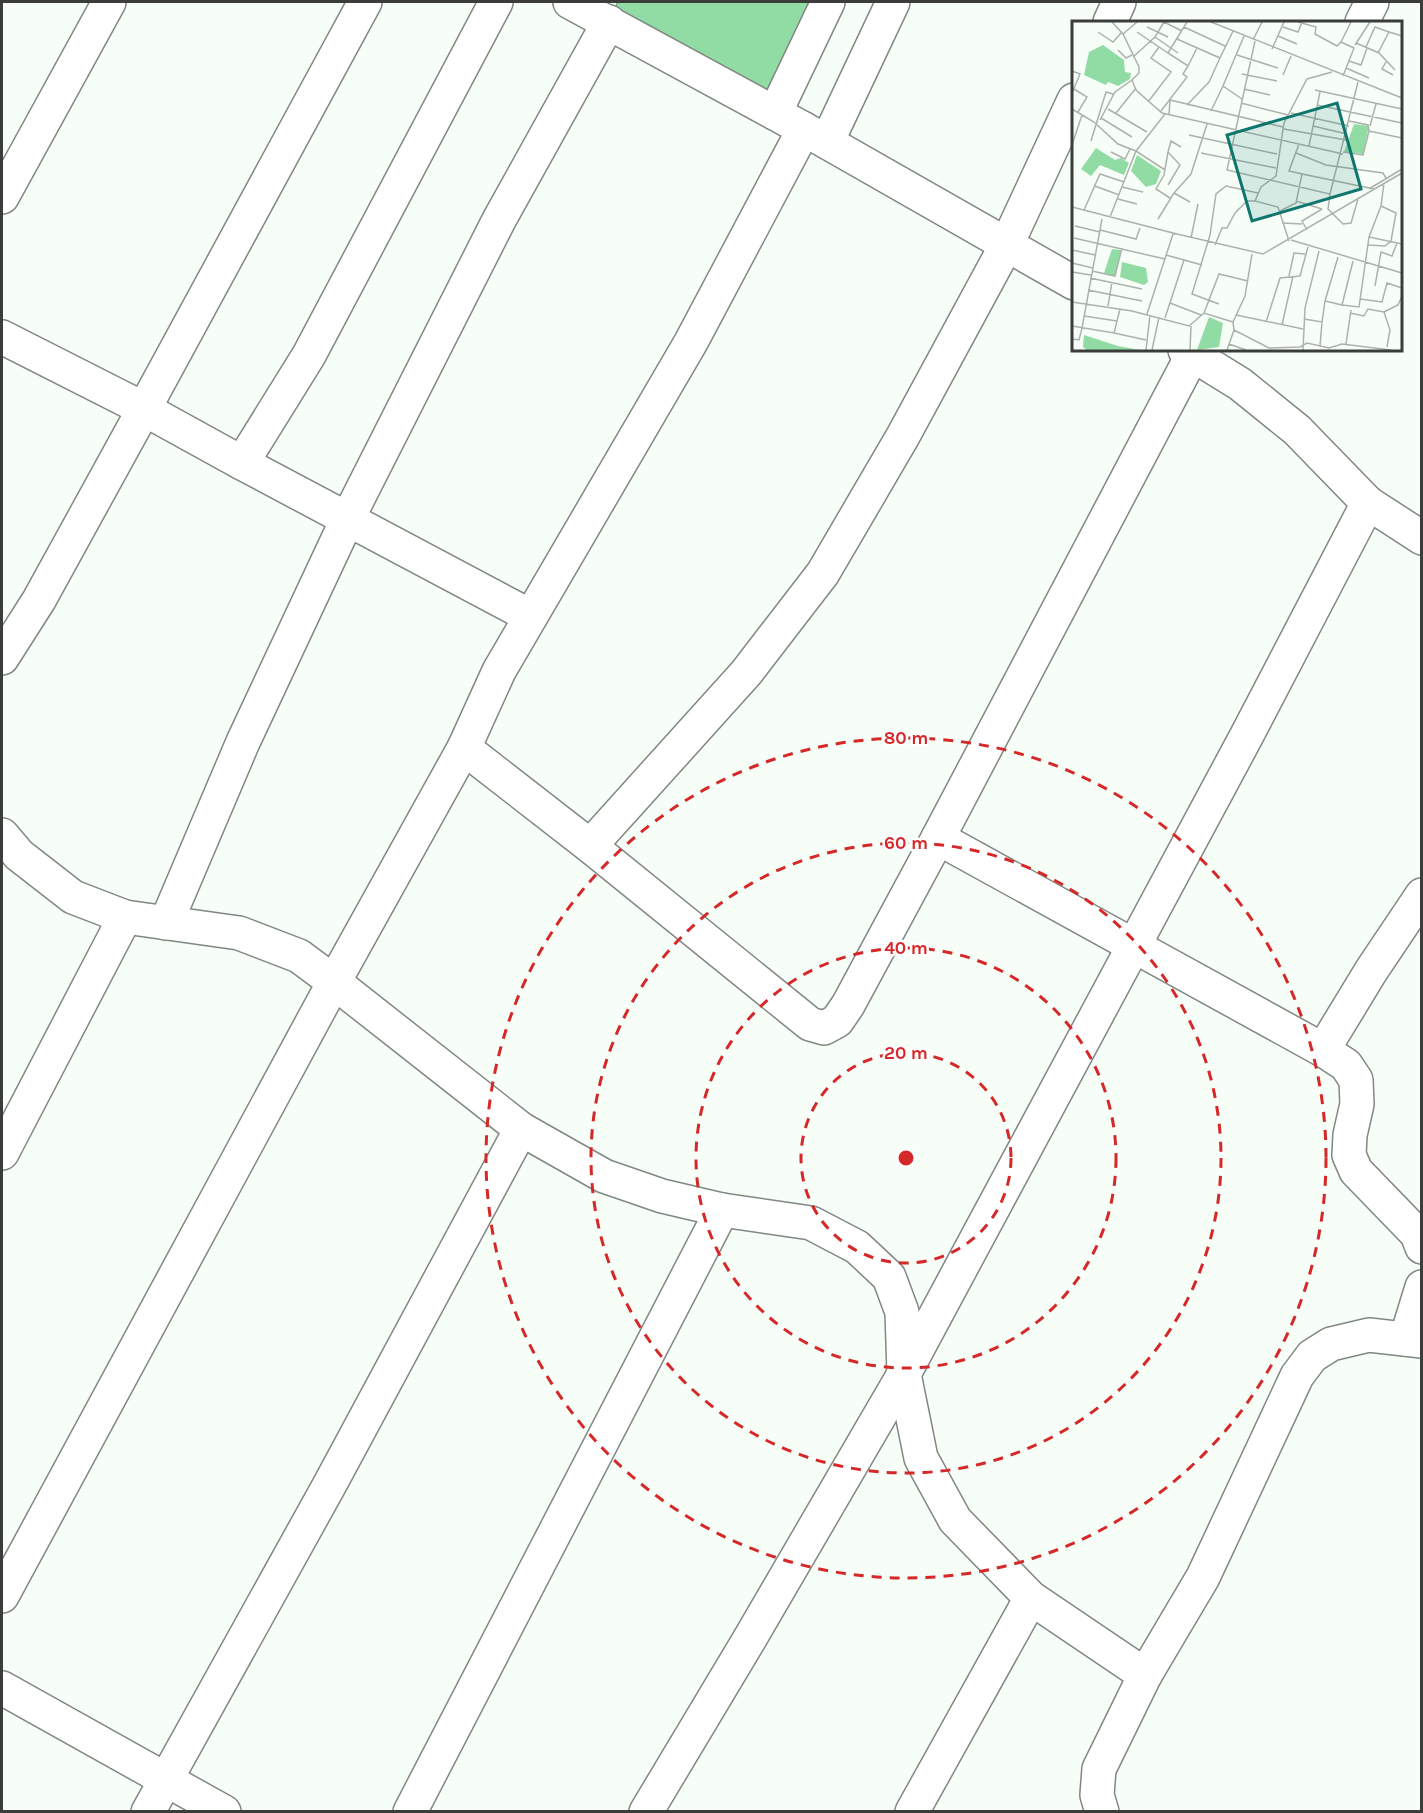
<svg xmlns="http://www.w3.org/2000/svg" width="1423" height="1813" font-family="Karla,sans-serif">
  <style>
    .water { fill: #91dca5; stroke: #77ac85; stroke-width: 1.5 }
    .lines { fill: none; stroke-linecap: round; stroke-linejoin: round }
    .minor-casing { stroke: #818782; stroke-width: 36 }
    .minor { stroke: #fff; stroke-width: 33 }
    .ring { fill: none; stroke: #d62828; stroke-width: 3; stroke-dasharray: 10 8 }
    .inset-road { fill: none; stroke: #acb1ac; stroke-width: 1.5 }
    .view { fill: #0f766e; fill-opacity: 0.15; stroke: #0f766e; stroke-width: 3 }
    .inset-edge { fill: none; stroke: #3b3d3b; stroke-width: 3 }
    .centre { fill: #d62828; stroke: #fff; stroke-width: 3 }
    .ring-label { font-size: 18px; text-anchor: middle; font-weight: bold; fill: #d62828; stroke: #fff; stroke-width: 5; stroke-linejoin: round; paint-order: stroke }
  </style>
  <rect width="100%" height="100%" fill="#f7fef8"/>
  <path class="water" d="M618 2H816L772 104 611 15Z"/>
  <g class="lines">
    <g class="minor-casing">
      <g id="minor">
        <path d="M570 2 804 129 1074 283"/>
        <path d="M1110 22 1119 2"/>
        <path d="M1362 22 1372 2"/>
        <path d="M775 113 828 2"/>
        <path d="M827 142 893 2"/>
        <path d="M2 197 109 2"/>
        <path d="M2 337 144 409 242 463 530 616"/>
        <path d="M1185 350 1240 384 1297 430 1368 503"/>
        <path d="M1195 350 938 838 1323 1050 1346 1065 1356 1080 1357 1104 1350 1135 1349 1155 1356 1171 1417 1234 1422 1247"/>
        <path d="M242 463 309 355 496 2"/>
        <path d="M2 658 39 600 144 409 365 2"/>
        <path d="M464 748 590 846 810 1024 824 1028 837 1021 848 1005 938 838"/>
        <path d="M2 835 19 855 73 897 125 917 239 933 299 956 334 982 521 1129 604 1176 662 1196 722 1210 811 1223 857 1247 889 1277 902 1312 904 1374 921 1458 955 1520 1031 1598 1145 1675 1203 1577 1297 1376 1312 1356 1331 1344 1369 1335 1422 1341"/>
        <path d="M590 846 746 673 823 573 903 436 1007 244 1074 100"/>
        <path d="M166 923 243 742 347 520 499 220 609 22"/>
        <path d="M1323 1050 1371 971 1422 895"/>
        <path d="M2 1153 125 917"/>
        <path d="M1406 1339 1422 1287"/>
        <path d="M2 1596 334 982 464 748 499 671 691 342 804 129"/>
        <path d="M2 1688 224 1812"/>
        <path d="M148 1812 330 1484 521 1129"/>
        <path d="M410 1812 722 1210"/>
        <path d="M646 1812 749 1640 904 1374 1247 735 1368 503 1422 538"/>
        <path d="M912 1812 1031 1598"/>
        <path d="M1102 1812 1097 1795 1099 1769 1145 1675"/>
      </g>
    </g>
    <use href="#minor" class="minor"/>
  </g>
  <g class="ring">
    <circle cx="906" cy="1158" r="105"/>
    <circle cx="906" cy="1158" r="210"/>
    <circle cx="906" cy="1158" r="315"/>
    <circle cx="906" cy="1158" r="420"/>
  </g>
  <g transform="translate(1072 21)">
    <rect width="330" height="330" fill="#f7fef8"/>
    <path d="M31 24 52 39 53 51 59 52 58 58 46 65 36 61 34 64 12 54 17 31ZM282 103 297 105 291 133 272 131ZM24 127 43 139 49 137 57 142 52 154 28 144 19 155 9 148ZM65 134 89 150 84 163 74 166 59 150ZM40 228 49 229 43 255 32 252ZM50 241 74 247 76 261 72 264 48 256ZM137 296 151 302 147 326 125 329ZM12 314 46 325 68 329H15L11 326Z" fill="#91dca5"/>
    <path class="inset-road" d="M40 1 51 13 67 46V52L60 59 64 69 90 92 271 133M92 1 110 10M139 1 330 77M226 1 244 6 243 13 265 25 269 21 282 27 271 55M75 6 96 16M112 6 153 25M211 6 226 11 230 1M26 11 41 21 50 11M65 11 87 26M51 13 65 1M206 15 225 23M83 16 106 32M105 18 148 37 137 61 115 84M181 19 190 1M183 20 155 149 258 173 256 188 271 203 279 202 286 178M269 21 279 1M284 22 307 32 323 49M283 24 298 1M294 26 303 6 317 11M200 28 212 1M46 29 54 37 60 34M96 32 116 45 125 27M306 32 317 11 330 15M165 34 206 47M61 36 83 16 92 1M148 37 161 10M277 40 289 44 295 27M314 41 310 48 321 54M274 47 297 57M0 50 8 53 0 72M170 53 205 60M211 54 219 35M2 68 15 76 6 91M172 68 198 74M243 69 330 88M170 78 151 65 172 15M76 81 99 51 79 37 87 26 96 32 115 1M169 82 216 94M245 84 330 102M0 88 22 101 46 123 64 130 93 93M36 88 75 111M89 90 115 56 111 53 116 45M139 90 151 65M44 92 64 67M219 92 277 105M97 94 98 79 211 106M29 97 60 116M28 99 43 71 60 59M241 105 275 113M298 105 304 83M212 108 274 119M297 110 330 117M117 114 205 133M19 120 34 71 41 73M227 123 217 150 230 153M0 124 10 94M237 125 248 71M39 131 53 138 58 128M96 131 99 120 109 126M271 131 291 134 297 110 296 104 277 100M129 132 204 147M224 132 254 144 311 152 314 157M96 164 108 144 96 131 92 154 84 168 98 177M23 165 47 174M50 166 71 171M297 168 330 148M102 172 118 181M258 173 286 61M46 178 65 183M224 180 250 188M309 185 297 216 330 223M0 186 105 213H101M12 189 28 153 52 161M208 190 224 182 230 153 302 168M38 196 64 130 93 149M86 198 102 172 119 153 135 103M210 202 230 203M3 205 28 211M28 209 64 218 68 207M235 209 230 200 250 188M105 213 191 233 330 152M2 217 93 238M119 217 126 183M219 219 330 252M217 220 206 186 183 180 189 166 204 155 212 102 235 58 260 51M143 224 150 207H155L163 192 175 180H183M295 224 313 225 319 220 324 192 309 185 312 162M0 229 23 234M180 233 173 275 161 301 162 309 197 327 228 326 235 322 257 327 270 323 319 329M94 234 112 239M266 236 253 280 270 284 281 240M0 242 21 247M20 250 43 255 50 227M0 251 19 254M217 255 222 232 233 233M18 257 70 268M303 265 309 231 320 235 325 222M16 269 70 280M288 278 310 281 315 262 330 267M0 281 60 290 117 305 132 292 161 301M98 282 129 294M147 283 120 273 138 214 144 173 154 165 186 172M270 284 287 286 297 216M36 285 40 261M132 292 147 253 176 260M278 292 292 295 296 288 312 291M75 293 101 213M164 294 231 308M12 295 45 300M93 297 112 239 130 244M232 298 250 301 253 280M194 301 208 257 228 255 236 226M210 304 221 255M0 305 42 312 48 288M42 312 74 319M0 318 7 319 10 307 30 198M157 323 174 329M274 323 279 289M248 325 250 301M315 326 318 309 312 291 326 284 330 275M74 329 78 294M80 329 87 296M118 329 119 305M155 329 162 309M231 329 233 287 247 230"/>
    <path class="view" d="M265 82 289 168 180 200 155 114Z"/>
    <rect width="330" height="330" class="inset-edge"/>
  </g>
  <circle cx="906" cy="1158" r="9" class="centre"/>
  <g class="ring-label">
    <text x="906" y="744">80 m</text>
    <text x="906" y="849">60 m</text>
    <text x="906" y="954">40 m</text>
    <text x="906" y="1059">20 m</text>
  </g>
  <rect width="1423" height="1813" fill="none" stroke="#3b3d3b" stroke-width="6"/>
</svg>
